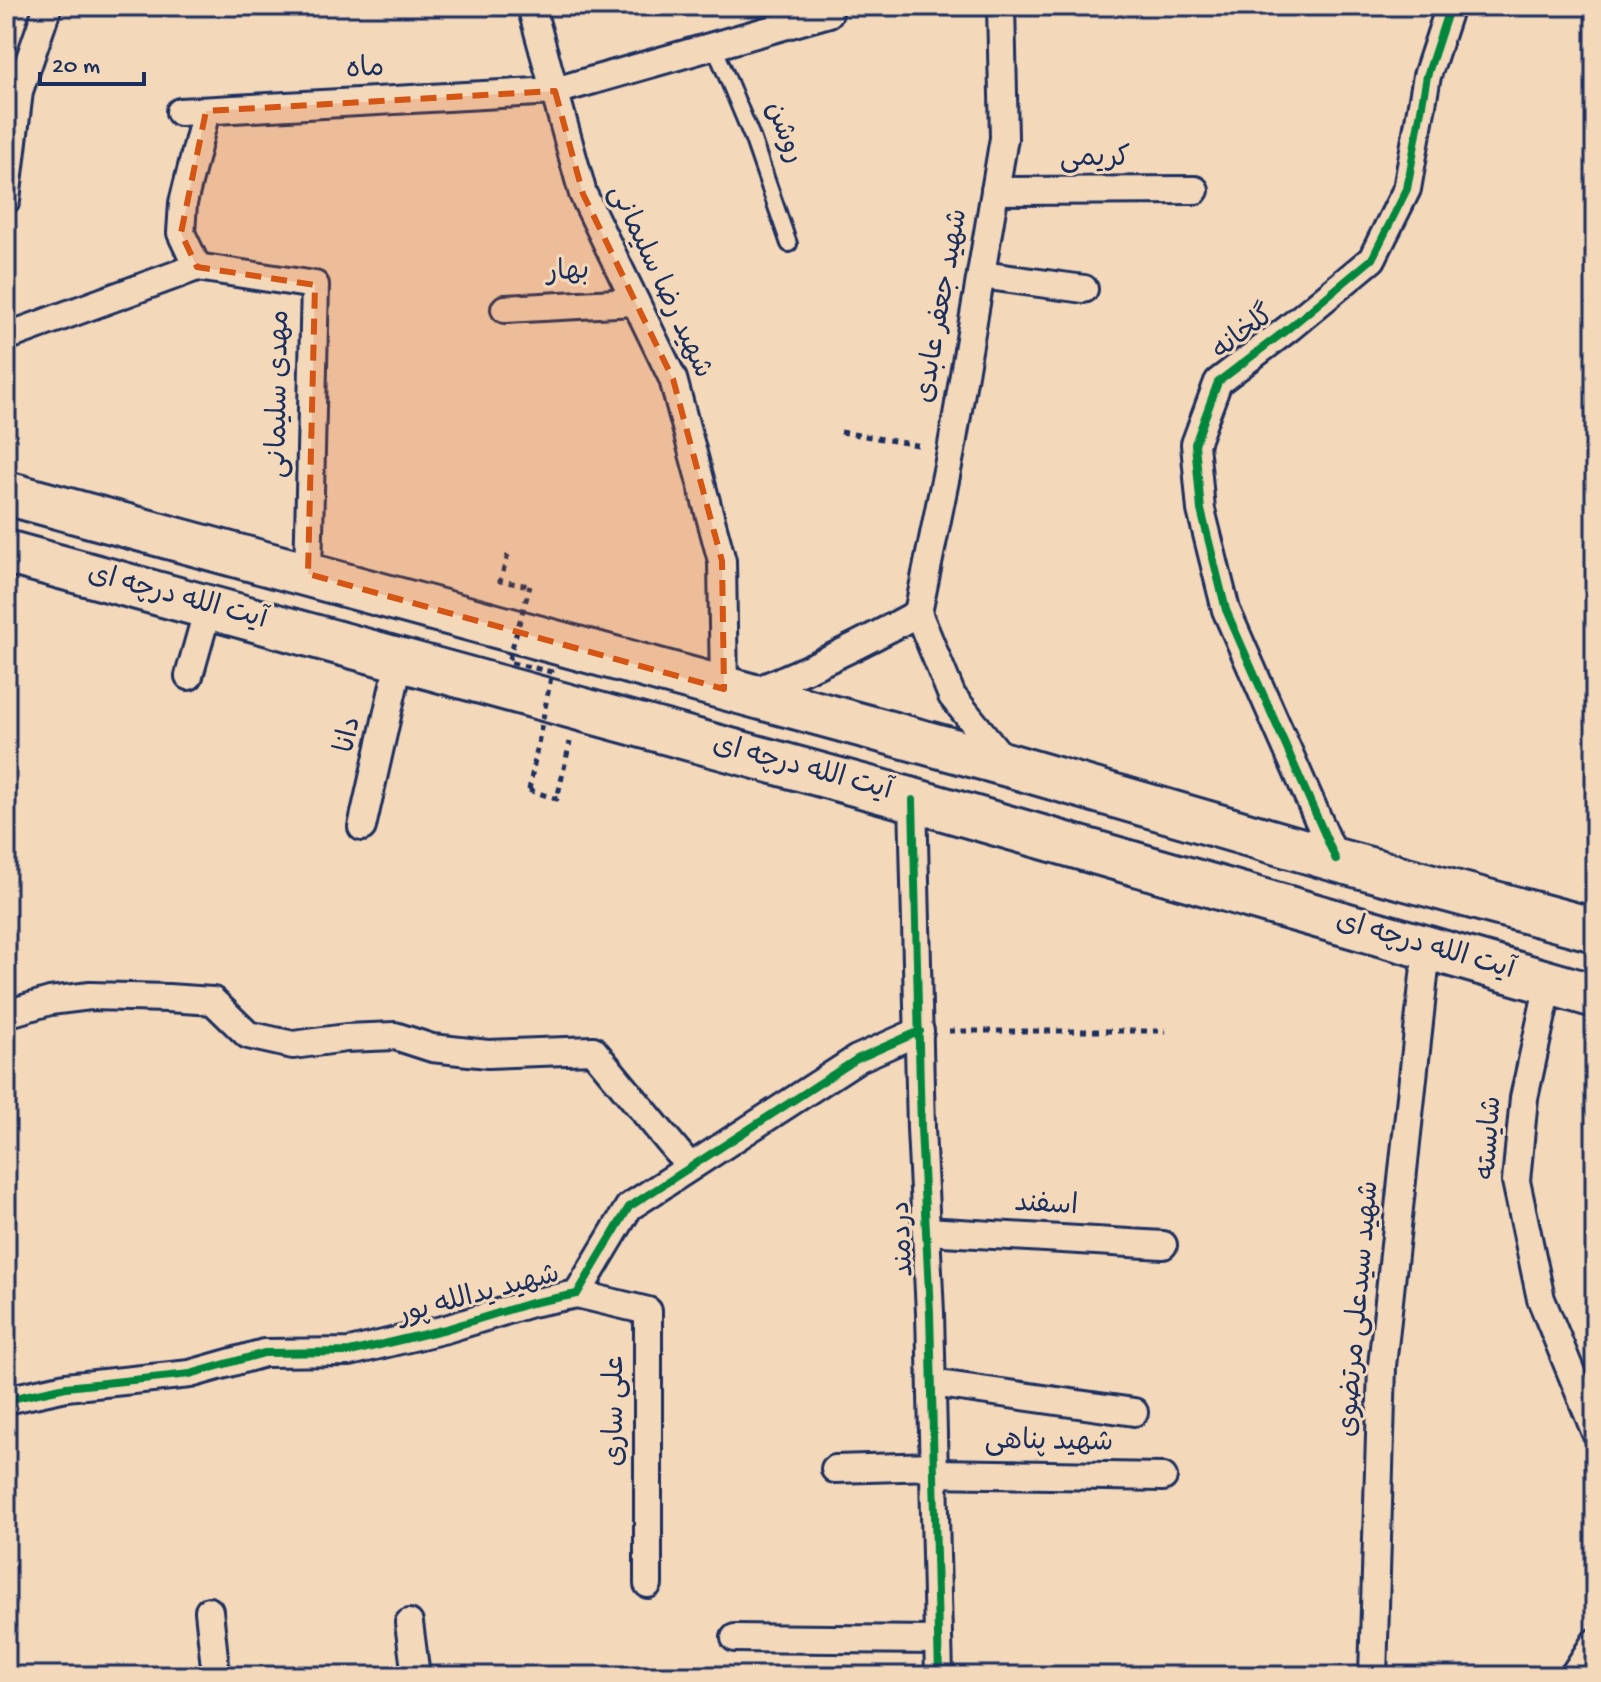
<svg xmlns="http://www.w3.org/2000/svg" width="1601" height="1682" font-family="'Gochi Hand','Playpen Sans Arabic',sans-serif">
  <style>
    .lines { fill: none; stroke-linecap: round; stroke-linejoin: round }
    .lane-casing { stroke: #1b2f5e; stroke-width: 20 }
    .street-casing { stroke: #1b2f5e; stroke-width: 32 }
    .primary-casing { stroke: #1b2f5e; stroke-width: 48 }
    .path { stroke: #1b2f5e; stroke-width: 5; stroke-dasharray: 6 6; stroke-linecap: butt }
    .lane { stroke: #f3d8ba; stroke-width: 14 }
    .street { stroke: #f3d8ba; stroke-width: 26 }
    .primary { stroke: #f3d8ba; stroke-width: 42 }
    .path-bridge { stroke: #1b2f5e; stroke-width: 5; stroke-dasharray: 6 6; stroke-linecap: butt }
    .cycleway-casing { stroke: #f3d8ba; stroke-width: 13 }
    .cycleway { stroke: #00873e; stroke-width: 8 }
    .marked { fill: #d45514; fill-opacity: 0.2; stroke: #d45514; stroke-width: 6; stroke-dasharray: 16 10; stroke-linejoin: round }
    .labels { text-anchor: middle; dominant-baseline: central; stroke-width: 6; stroke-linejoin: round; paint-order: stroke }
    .street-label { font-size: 28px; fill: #1b2f5e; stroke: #f3d8ba }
  </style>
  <rect width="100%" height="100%" fill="#f3d8ba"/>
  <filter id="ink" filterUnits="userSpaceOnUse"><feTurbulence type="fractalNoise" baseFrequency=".0125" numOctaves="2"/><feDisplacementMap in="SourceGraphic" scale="16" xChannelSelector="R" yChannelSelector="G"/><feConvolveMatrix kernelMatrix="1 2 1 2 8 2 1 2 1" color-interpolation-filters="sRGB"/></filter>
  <g filter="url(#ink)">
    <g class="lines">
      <g class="lane-casing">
        <path id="lane" d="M714 46 752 137 789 244"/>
      </g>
      <g class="street-casing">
        <g id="street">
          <path d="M531 6 583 194 673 379 722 561 724 689"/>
          <path d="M1001 6 1004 138 951 451 918 613 952 696 1007 764"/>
          <path d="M180 112 555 91 829 13"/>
          <path d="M995 191 1195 190"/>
          <path d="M6 200 19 91 48 6"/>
          <path d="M197 267 315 285 308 574"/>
          <path d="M981 275 1084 289"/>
          <path d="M505 309 635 302"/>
          <path d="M6 337 197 267 181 233 183 203 206 111"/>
          <path d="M189 676 209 605"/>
          <path d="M748 694C807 671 862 644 918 613"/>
          <path d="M913 800 921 1128 930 1313 939 1676"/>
          <path d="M362 827 400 658"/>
          <path d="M1336 860 1226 610 1201 510 1195 444 1218 382 1289 328 1372 259 1407 189 1427 76 1450 6"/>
          <path d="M1549 983 1524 1098 1516 1181 1541 1299 1595 1431"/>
          <path d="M6 1014 50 1001 90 996 168 998 213 1001 248 1035 293 1045 346 1038 395 1036 432 1048 488 1054 593 1050 690 1167"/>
          <path d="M926 1231 1163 1245"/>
          <path d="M577 1294 648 1311V1584"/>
          <path d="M932 1383 1134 1412"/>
          <path d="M6 1400 66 1387 190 1374 264 1353 350 1352 446 1329 531 1303 577 1294 629 1207 857 1059 920 1031"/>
          <path d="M835 1469 934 1466"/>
          <path d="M934 1473 1163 1477"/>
          <path d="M209 1611 216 1676"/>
          <path d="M409 1623 416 1676"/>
          <path d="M735 1638 936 1640"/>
          <path d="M1373 1676 1382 1366 1427 948"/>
          <path d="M1573 1676 1595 1642"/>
        </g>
      </g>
      <g class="primary-casing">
        <g id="primary">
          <path d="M6 493 1008 765 1336 860 1595 930"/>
          <path d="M6 552 913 800 1595 996"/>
        </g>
      </g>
      <g class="path">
        <path d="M841 432 923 446"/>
        <path d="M508 555 500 581 530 586"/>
        <path d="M529 790 557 799 570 742"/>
        <path d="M949 1031H1166"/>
      </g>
      <use href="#lane" class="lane"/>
      <use href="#street" class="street"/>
      <use href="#primary" class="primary"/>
      <path class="path-bridge" d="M529 790 552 672 508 662 530 586"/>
      <g class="cycleway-casing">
        <g id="cycleway">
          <path d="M913 800 921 1128 930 1313 939 1676"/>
          <path d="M1336 860 1226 610 1201 510 1195 444 1218 382 1289 328 1372 259 1407 189 1427 76 1450 6"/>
          <path d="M6 1400 66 1387 190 1374 264 1353 350 1352 446 1329 531 1303 577 1294 629 1207 857 1059 920 1031"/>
        </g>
      </g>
      <use href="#cycleway" class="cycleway"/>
    </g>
  </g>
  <path class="marked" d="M555 91 583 194 673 379 722 561 724 689 308 574 315 285 197 267 181 233 206 111Z"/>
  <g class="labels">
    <g class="street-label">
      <text transform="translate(365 70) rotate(-3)">ماه</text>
      <text transform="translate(783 133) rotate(69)">روشن</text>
      <text x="1095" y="159">کریمی</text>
      <text transform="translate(568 273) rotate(-3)">بهار</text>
      <text transform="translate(659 282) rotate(65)">شهید رضا سلیمانی</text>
      <text transform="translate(943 306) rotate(-80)">شهید جعفر عابدی</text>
      <text transform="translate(1244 334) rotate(-37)">گلخانه</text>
      <text transform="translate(280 394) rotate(-89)">مهدی سلیمانی</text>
      <text transform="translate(177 598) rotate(15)">آیت الله درچه ای</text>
      <text transform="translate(350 735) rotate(-78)">دانا</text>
      <text transform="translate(802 769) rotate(15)">آیت الله درچه ای</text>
      <text transform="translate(1425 947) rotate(16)">آیت الله درچه ای</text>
      <text transform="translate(1491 1138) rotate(-86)">شایسته</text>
      <text transform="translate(1046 1206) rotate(3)">اسفند</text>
      <text transform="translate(904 1239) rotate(-93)">دردمند</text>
      <text transform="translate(479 1296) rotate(-15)">شهید یدالله پور</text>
      <text transform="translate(1360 1309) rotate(-85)">شهید سیدعلی مرتضوی</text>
      <text transform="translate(616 1411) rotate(-90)">علی ساری</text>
      <text transform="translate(1049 1443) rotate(1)">شهید پناهی</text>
    </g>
  </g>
  <rect width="1601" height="1682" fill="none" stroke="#f3d8ba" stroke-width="32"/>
  <rect x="16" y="16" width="1569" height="1650" fill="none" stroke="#1b2f5e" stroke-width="3" filter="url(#ink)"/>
  <path d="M40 72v12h104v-12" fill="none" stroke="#1b2f5e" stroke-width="4"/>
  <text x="52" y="72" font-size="24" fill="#1b2f5e" stroke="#f3d8ba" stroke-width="6" paint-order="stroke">20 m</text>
</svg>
